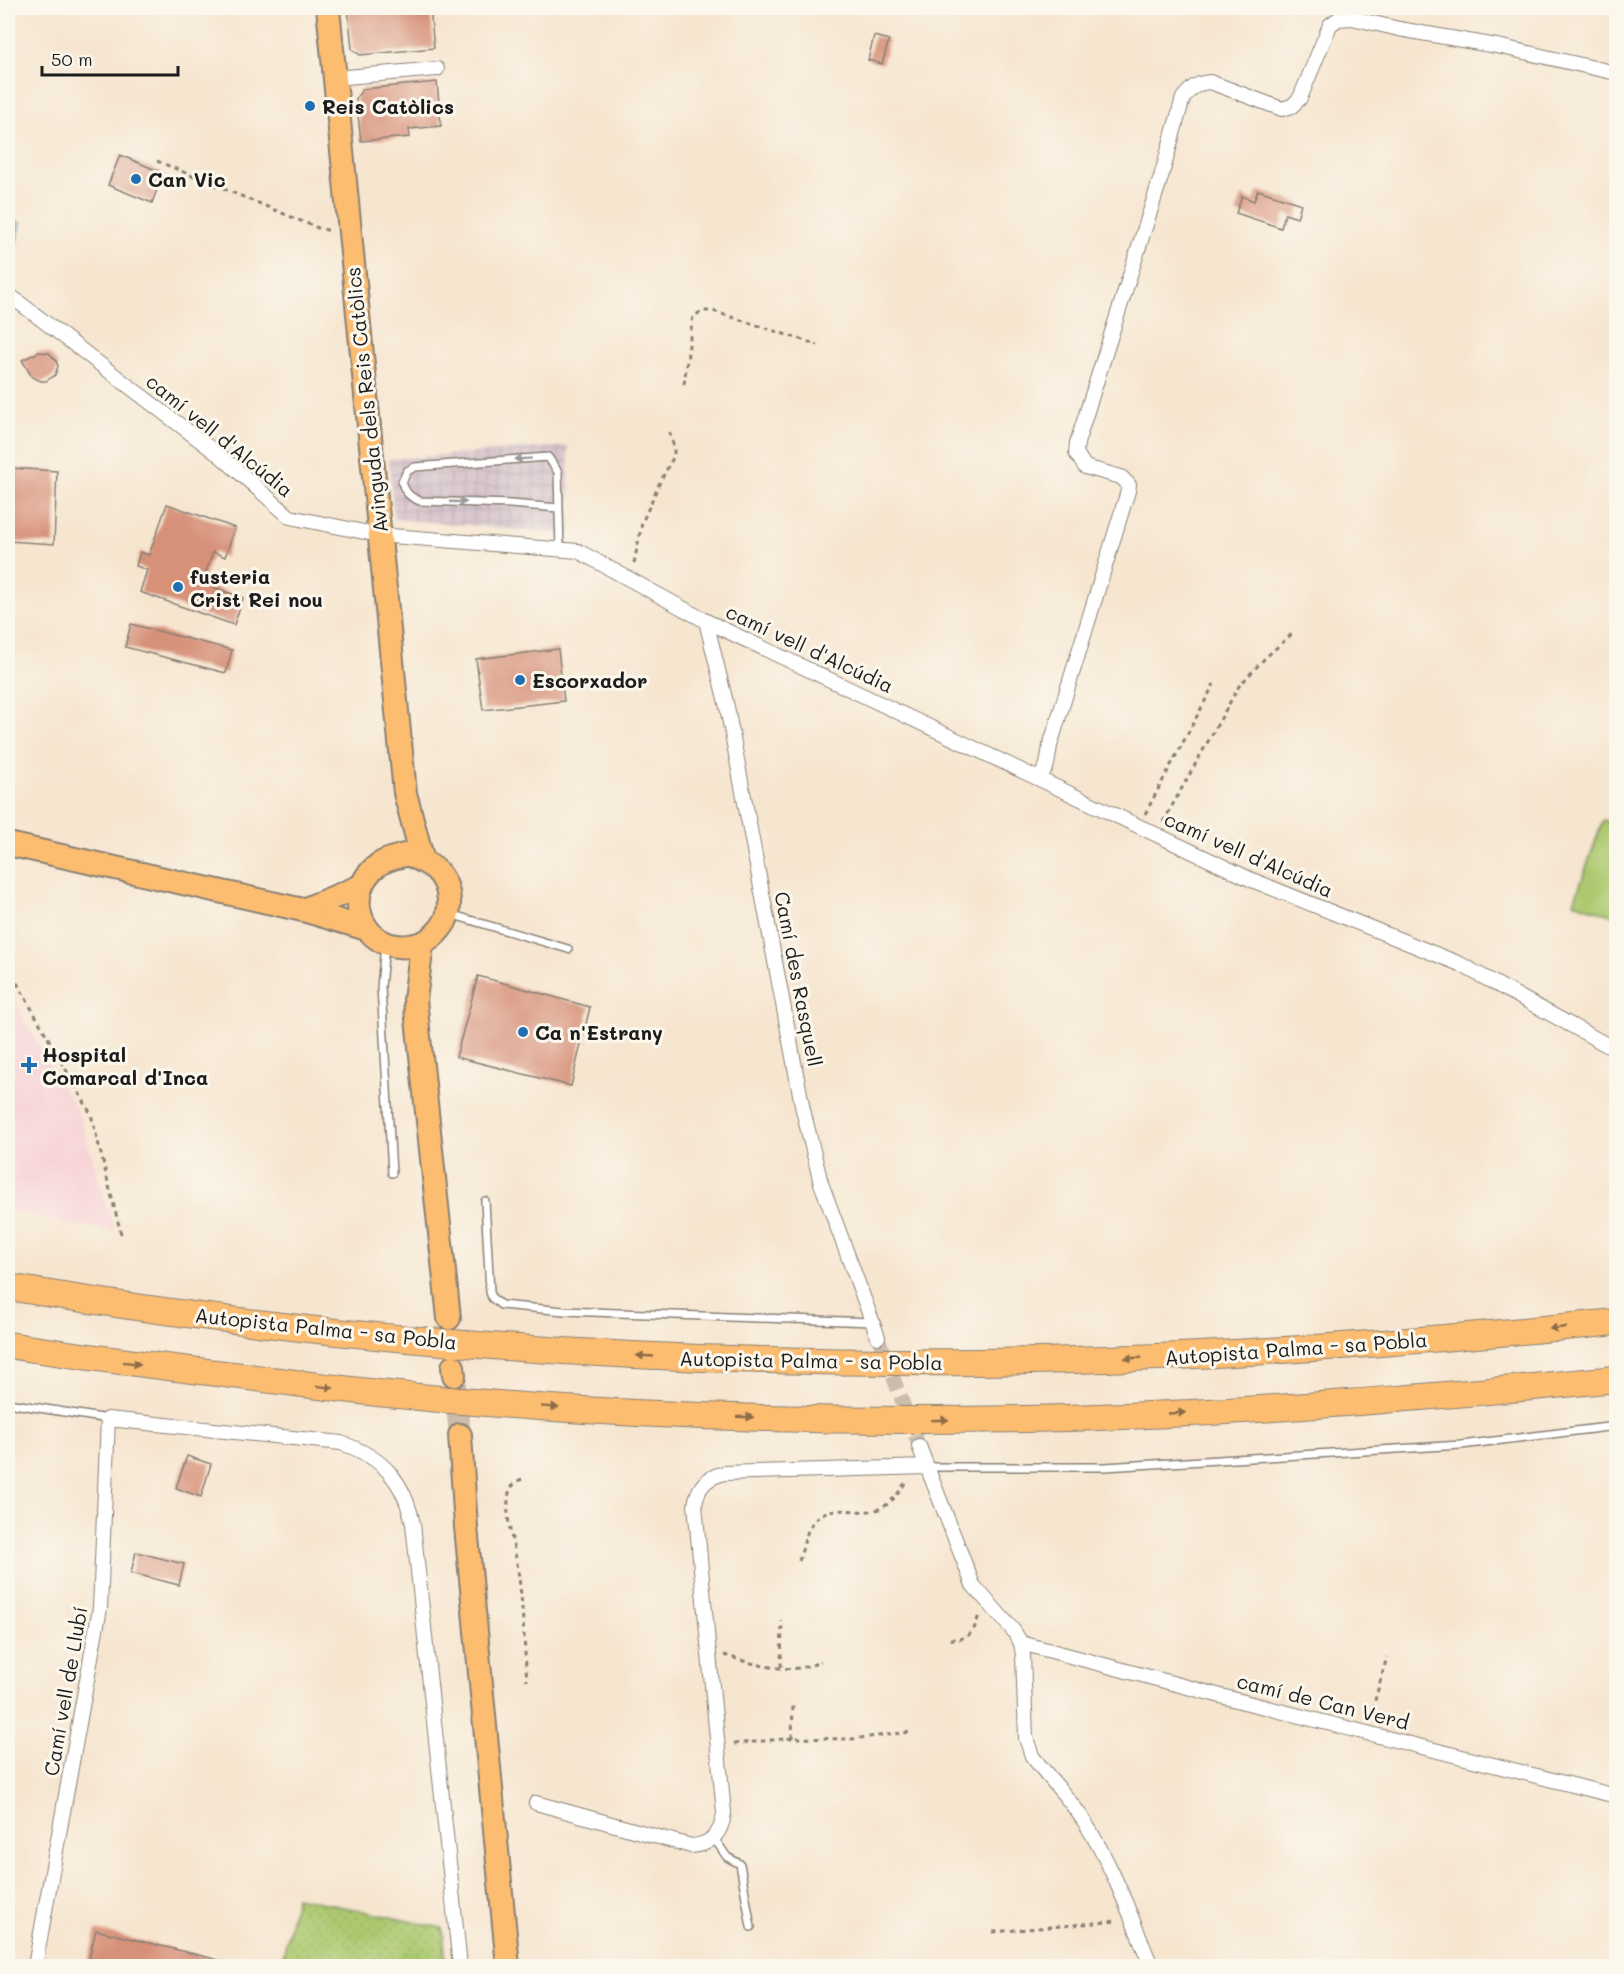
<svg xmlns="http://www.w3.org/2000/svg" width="1624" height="1974" font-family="Mali,sans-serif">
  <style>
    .built { fill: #f7cfd4 }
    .industrial { fill: url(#industrial-grid) }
    .green { fill: url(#green-dots); stroke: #647246; stroke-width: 1.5 }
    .pitch { fill: #acc96f; stroke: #647246; stroke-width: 1.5 }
    .water { fill: url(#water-rules); stroke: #3a6578; stroke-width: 1.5 }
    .building { fill: #d79179 }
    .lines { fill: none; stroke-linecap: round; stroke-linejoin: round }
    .minor-tunnel { stroke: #cabdab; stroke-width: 14; stroke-dasharray: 14 7; stroke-linecap: butt }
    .primary-tunnel { stroke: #cabdab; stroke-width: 22; stroke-dasharray: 22 11; stroke-linecap: butt }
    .service-casing { stroke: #898076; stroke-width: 10 }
    .minor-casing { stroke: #898076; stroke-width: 16 }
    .primary-casing { stroke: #898076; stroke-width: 26 }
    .motorway-casing { stroke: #898076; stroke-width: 28 }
    .path { stroke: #898076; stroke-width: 3; stroke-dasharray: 4.5 4.5; stroke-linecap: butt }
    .service { stroke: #fff; stroke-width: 7 }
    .minor { stroke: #fff; stroke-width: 14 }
    .primary { stroke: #fcbd6f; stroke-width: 22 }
    .motorway { stroke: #fcbd6f; stroke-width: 26 }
    .oneway { fill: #999 }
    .oneway2 { fill: #8c6c46 }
    .poi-dot { fill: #1f6fb2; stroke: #fbf7ec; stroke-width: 2 }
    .labels { text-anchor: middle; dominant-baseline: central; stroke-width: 6; stroke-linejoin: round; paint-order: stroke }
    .poi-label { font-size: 20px; font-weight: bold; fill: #1c1c1c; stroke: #fbf7ec; text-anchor: start }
    .street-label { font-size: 20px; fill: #1c1c1c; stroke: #fbf7ec }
  </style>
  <defs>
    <pattern id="industrial-grid" width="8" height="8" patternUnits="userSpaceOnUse" patternTransform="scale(1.5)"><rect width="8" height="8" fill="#d2bdc8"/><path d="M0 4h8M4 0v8" fill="none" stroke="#b4a2ab"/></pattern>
    <pattern id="green-dots" width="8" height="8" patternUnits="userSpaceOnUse" patternTransform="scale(1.5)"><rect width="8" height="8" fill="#acc96f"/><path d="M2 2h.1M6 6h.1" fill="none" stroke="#93ac60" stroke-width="1.8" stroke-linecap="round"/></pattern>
    <pattern id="water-rules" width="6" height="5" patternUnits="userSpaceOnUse" patternTransform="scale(1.5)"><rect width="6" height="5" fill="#57aed3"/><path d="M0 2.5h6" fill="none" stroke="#478daa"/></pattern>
  </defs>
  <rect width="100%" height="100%" fill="#fbf7ec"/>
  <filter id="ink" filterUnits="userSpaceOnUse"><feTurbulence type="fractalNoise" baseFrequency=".0167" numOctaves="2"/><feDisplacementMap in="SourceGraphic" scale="12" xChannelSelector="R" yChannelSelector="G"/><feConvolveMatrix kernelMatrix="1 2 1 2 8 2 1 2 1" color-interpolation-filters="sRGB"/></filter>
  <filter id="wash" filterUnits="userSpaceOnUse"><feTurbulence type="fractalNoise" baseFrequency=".008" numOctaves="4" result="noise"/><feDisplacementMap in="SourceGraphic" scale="24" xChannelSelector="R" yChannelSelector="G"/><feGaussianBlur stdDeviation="1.35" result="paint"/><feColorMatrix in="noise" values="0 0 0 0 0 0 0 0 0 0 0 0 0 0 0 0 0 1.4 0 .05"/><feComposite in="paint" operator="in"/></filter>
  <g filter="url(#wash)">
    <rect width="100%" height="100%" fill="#f6e5cf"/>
    <path class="built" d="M8 984 21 1014 80 1117 115 1232 8 1211Z"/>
    <path class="industrial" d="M568 446 570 534 394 519 389 459Z"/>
    <path class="green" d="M296 1897 443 1928 446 1966H281Z"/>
    <path class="pitch" d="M1603 820 1616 824V917L1574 902Z"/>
    <path class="water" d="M8 219 21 223 12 258 8 257Z"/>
    <g id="blocks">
      <g class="building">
        <path d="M348 8H430L434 48 360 55 352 49Z"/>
        <path d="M874 36 889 40 882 64 868 60Z"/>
        <path d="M437 82 441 126 409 129 410 137 361 141 356 98 363 89Z"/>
        <path d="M120 155 163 173 152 203 108 185Z"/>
        <path d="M1258 190 1301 204 1297 218 1285 214 1281 228 1236 213 1242 196 1254 201Z"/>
        <path d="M39 352 49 353 56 361 58 366 55 375 46 381H41L32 377 22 360Z"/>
        <path d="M9 468 57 471 54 544 8 541Z"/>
        <path d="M167 504 235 528 225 557 213 552 202 583 243 598 234 625 140 592 147 570 136 566 140 552 149 555Z"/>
        <path d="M131 624 232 650 226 673 125 647Z"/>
        <path d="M558 649 564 701 483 710 476 659Z"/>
        <path d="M478 976 590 1007 571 1086 456 1057Z"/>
        <path d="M187 1456 211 1464 201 1497 176 1488Z"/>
        <path d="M136 1552 184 1564 179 1585 131 1573Z"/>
        <path d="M96 1930 223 1961 222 1966H87Z"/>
      </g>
    </g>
  </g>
  <g filter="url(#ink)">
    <use href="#blocks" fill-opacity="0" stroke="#898076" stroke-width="1.5"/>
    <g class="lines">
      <path class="minor-tunnel" d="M878 1337 919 1446"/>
      <path class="primary-tunnel" d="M454 1375 460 1435"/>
      <g class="service-casing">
        <g id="service">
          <path d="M559 508 510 504 420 501C410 497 405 493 402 482L407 471 415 467 548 457 558 472 560 549"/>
          <path d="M450 914 568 949"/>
          <path d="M385 945 381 987 392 1173"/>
          <path d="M485 1201 490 1292 492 1298 501 1305 564 1311 872 1322"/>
          <path d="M8 1403 108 1419"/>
          <path d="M927 1467H1105L1461 1445 1616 1426"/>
          <path d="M714 1838 727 1857 740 1864 751 1927"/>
        </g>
      </g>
      <g class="minor-casing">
        <g id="minor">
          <path d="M335 78 437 69"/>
          <path d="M8 294 223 458 290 517 379 535 578 551 706 621 1252 880 1460 964 1616 1050"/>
          <path d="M706 621 727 707 803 1110 821 1183 878 1337"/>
          <path d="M1040 778 1047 765 1050 746 1128 491 1129 485 1121 477 1085 467 1076 453 1077 443 1161 177 1183 98C1192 87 1197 83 1210 82L1282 109 1292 106 1300 98 1330 25 1338 19 1352 18 1399 29 1502 47 1616 73"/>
          <path d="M919 1446 973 1585 1013 1630 1021 1643 1023 1655 1026 1738 1032 1756C1049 1778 1069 1798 1084 1821 1113 1866 1131 1917 1151 1966"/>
          <path d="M1021 1643 1240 1701 1616 1796"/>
          <path d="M536 1803 691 1846C712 1845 722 1832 724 1813L695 1505C698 1486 706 1478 724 1473L927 1467"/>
          <path d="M35 1966 100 1608 108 1419 341 1443C383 1457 404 1481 413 1524L460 1966"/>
        </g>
      </g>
      <g class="primary-casing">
        <g id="primary">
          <path d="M328 8 405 793 423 861"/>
          <path d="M8 844 303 910 367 929"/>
          <path d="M408 854C417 859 429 863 436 870 451 885 454 913 440 929 431 940 423 944 409 946 362 952 340 893 378 865 386 859 398 857 408 854Z"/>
          <path d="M303 910 361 886"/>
          <path d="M422 945 415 1000 449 1318"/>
          <path d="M453 1367 454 1375"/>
          <path d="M460 1435 466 1527 508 1966"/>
        </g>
      </g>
      <g class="motorway-casing">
        <g id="motorway">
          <path d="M8 1287C327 1341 653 1365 977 1362 1191 1360 1404 1343 1616 1322"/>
          <path d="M8 1345C82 1357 157 1366 233 1375 281 1381 329 1388 378 1393 606 1417 837 1424 1066 1418 1250 1413 1433 1397 1616 1379"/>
        </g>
      </g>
      <g class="path">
        <path d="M157 161 318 228 331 231"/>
        <path d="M684 384 692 322 693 317 702 311H713L818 345"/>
        <path d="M634 563 642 523 659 484 674 456V447L668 428"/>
        <path d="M1145 814 1214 684"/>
        <path d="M1163 822 1239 686 1265 658 1294 632"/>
        <path d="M8 967 91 1114 122 1238"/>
        <path d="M522 1479C512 1483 508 1491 508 1501 506 1524 515 1547 518 1570 523 1606 524 1644 527 1681"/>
        <path d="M799 1561C803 1549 805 1533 813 1522 830 1500 857 1517 879 1509 891 1504 898 1494 905 1483"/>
        <path d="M950 1639C969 1641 975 1631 979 1614"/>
        <path d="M724 1655C753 1664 793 1677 821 1661"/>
        <path d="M781 1667 782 1621"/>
        <path d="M1370 1718 1387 1657"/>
        <path d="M792 1738 793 1704"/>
        <path d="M734 1744 792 1738 852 1739 911 1732"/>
        <path d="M993 1932 1118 1921"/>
      </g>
      <use href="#service" class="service"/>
      <use href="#minor" class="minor"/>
      <use href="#primary" class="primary"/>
      <use href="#motorway" class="motorway"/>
    </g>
    <defs><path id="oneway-solid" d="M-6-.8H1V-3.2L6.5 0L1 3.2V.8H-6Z" transform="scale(1.5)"/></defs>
    <g class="oneway">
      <use href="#oneway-solid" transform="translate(523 459) rotate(176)"/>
      <use href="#oneway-solid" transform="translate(458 502) rotate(2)"/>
    </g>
    <g class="oneway2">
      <use href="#oneway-solid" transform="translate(1558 1328) rotate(174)"/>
      <use href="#oneway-solid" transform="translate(645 1356) rotate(-177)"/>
      <use href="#oneway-solid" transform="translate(1133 1358) rotate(178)"/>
      <use href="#oneway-solid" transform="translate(132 1363) rotate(7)"/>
      <use href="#oneway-solid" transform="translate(325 1387) rotate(7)"/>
      <use href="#oneway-solid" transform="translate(550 1407) rotate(4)"/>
      <use href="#oneway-solid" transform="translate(1177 1413) rotate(-3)"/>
      <use href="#oneway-solid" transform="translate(745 1417) rotate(1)"/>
      <use href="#oneway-solid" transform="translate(940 1420) rotate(-1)"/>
    </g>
  </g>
  <g class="poi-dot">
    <circle cx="310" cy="106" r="6"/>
    <circle cx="136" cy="179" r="6"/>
    <circle cx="178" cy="587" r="6"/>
    <circle cx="520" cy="680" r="6"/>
    <circle cx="523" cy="1032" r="6"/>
    <path d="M26 1056h6v6h6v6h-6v6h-6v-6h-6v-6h6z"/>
  </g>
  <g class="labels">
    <g class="poi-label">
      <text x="322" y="106">Reis Catòlics</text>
      <text x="148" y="179">Can Vic</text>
      <text x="190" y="576">fusteria<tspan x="190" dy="23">Crist Rei nou</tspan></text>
      <text x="532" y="680">Escorxador</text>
      <text x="535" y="1032">Ca n'Estrany</text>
      <text x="42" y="1054">Hospital<tspan x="42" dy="23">Comarcal d'Inca</tspan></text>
    </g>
    <g class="street-label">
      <text transform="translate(366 400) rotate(-96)">Avinguda dels Reis Catòlics</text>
      <text transform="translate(220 435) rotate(39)">camí vell d'Alcúdia</text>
      <text transform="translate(810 648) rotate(25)">camí vell d'Alcúdia</text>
      <text transform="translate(1249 854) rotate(24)">camí vell d'Alcúdia</text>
      <text transform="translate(799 979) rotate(79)">Camí des Rasquell</text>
      <text transform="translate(326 1328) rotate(6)">Autopista Palma - sa Pobla</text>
      <text transform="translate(1296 1348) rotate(-4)">Autopista Palma - sa Pobla</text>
      <text transform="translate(811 1360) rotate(1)">Autopista Palma - sa Pobla</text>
      <text transform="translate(65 1691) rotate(-80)">Camí vell de Llubí</text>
      <text transform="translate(1323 1701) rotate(14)">camí de Can Verd</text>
    </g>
  </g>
  <rect width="1624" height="1974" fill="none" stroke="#fbf7ec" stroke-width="30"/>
  <path d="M42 66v9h136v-9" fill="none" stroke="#1c1c1c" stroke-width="3"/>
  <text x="51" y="66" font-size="18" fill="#1c1c1c" stroke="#fbf7ec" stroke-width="4.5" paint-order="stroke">50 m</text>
</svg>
